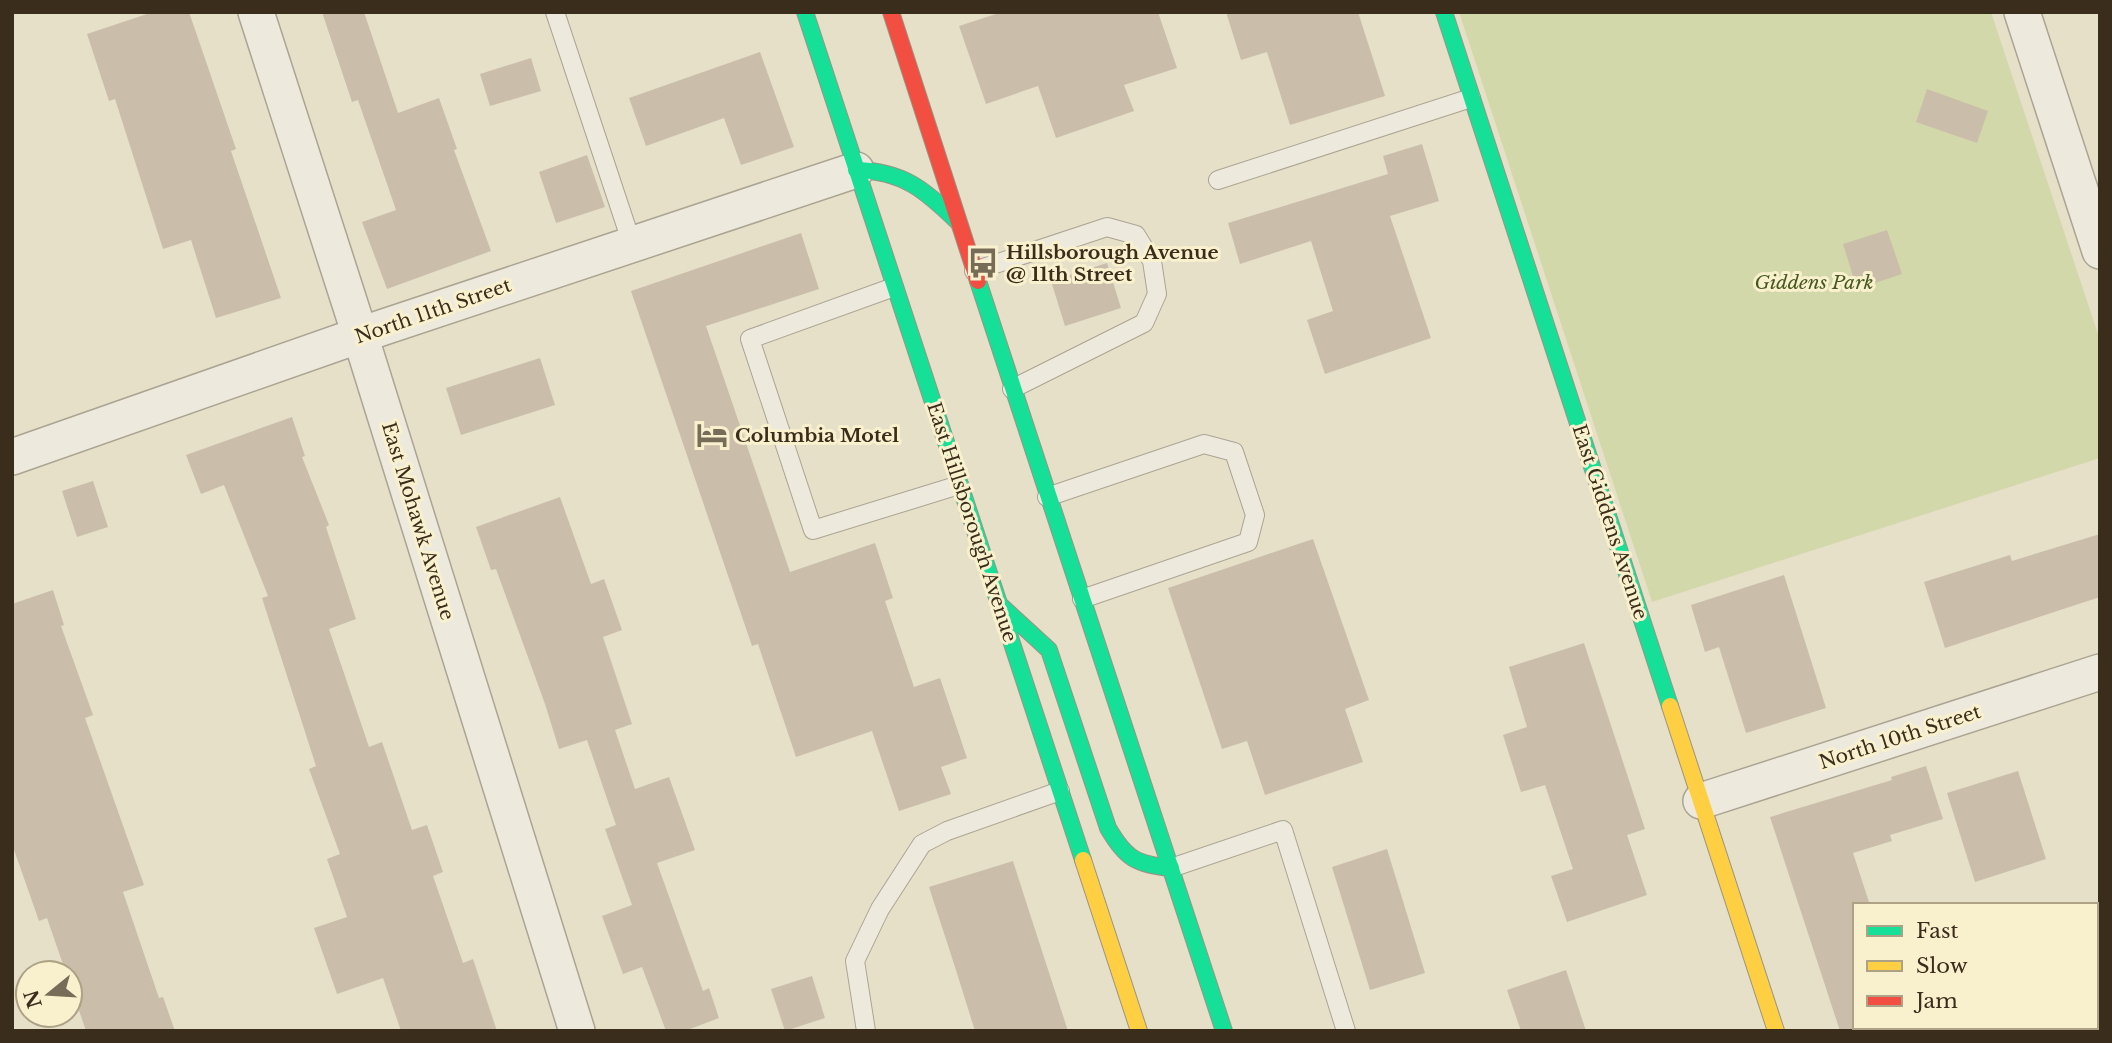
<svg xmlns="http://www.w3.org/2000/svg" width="2112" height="1043" font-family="'Libre Baskerville',serif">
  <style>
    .green { fill: #d3d8aa }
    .building { fill: #cabeaa }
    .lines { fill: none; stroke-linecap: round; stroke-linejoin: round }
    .lane-casing { stroke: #aba493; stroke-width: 20 }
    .street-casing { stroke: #aba493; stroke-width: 38 }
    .fast-casing { stroke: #9a9483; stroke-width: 18 }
    .slow-casing { stroke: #9a9483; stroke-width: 18 }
    .jam-casing { stroke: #9a9483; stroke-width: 18 }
    .lane { stroke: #ede9dd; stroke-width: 18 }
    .street { stroke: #ede9dd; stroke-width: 35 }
    .fast { stroke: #16e098; stroke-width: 16 }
    .slow { stroke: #ffcf43; stroke-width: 16 }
    .jam { stroke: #f24e42; stroke-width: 16 }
    .labels { text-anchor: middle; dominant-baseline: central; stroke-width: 6; stroke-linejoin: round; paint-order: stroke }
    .poi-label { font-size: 19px; font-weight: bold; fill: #3a2d1b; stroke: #f9f0ce; text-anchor: start }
    .park-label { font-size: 19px; font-style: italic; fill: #45591f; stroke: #f9f0ce }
    .street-label { font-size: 19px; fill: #3a2d1b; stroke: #f9f0ce }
  </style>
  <rect width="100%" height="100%" fill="#e6e0c9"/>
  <path class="green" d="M1459 12H1991L2100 340V458L1652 602Z"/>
  <g class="building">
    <path d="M153 12H189L236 149 231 151 281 298 216 318 191 240 163 249 115 99 109 101 87 34Z"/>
    <path d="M322 12H364L398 113 439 98 457 149 454 150 491 251 387 289 362 222 396 210 358 100 352 102Z"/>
    <path d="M1002 12H1158L1177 68 1124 85 1134 111 1056 138 1038 86 986 104 959 26Z"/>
    <path d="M1226 12H1358L1385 96 1290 125 1267 52 1241 60Z"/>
    <path d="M760 52 794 147 741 165 724 118 646 146 629 98Z"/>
    <path d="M531 58 541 91 490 106 480 74Z"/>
    <path d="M1927 89 1988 111 1977 143 1916 122Z"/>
    <path d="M1422 144 1439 201 1390 216 1431 338 1325 374 1307 320 1333 311 1311 241 1240 264 1228 223 1388 174 1383 156Z"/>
    <path d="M587 155 605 207 556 223 539 172Z"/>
    <path d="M1887 230 1902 274 1857 289 1843 244Z"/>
    <path d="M801 233 819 289 706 326 790 572 875 543 893 598 885 601 914 687 940 678 967 758 941 767 951 794 899 811 872 731 796 757 758 644 752 646 631 291Z"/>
    <path d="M1107 263 1121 308 1065 326 1051 281Z"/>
    <path d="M540 358 555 405 461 435 446 388Z"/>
    <path d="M292 417 305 456 302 457 329 525 326 527 356 619 329 629 369 747 382 742 412 830 427 825 443 872 433 876 463 963 473 959 497 1031H401L383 978 337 994 314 928 347 917 327 859 340 854 309 769 316 766 262 598 268 596 224 485 201 494 186 455Z"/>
    <path d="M93 481 108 527 77 537 62 491Z"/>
    <path d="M560 497 591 584 604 579 622 630 603 637 632 724 615 730 635 789 669 777 695 850 657 863 703 991 709 988 719 1018 685 1031H666L642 967 623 974 602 916 632 905 605 829 616 825 587 740 559 749 545 704 496 569 491 570 476 527Z"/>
    <path d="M2100 534V597L1945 648 1924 582 2010 555 2012 561Z"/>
    <path d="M1313 539 1369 700 1345 709 1363 762 1265 795 1247 741 1222 749 1168 588Z"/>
    <path d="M1784 575 1826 708 1746 733 1719 647 1705 652 1691 605Z"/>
    <path d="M53 590 64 625 61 626 93 715 85 718 144 885 123 892 159 998 163 997 175 1031H86L70 984V973H66L47 918 39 921 12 844V604Z"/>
    <path d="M1584 643 1645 829 1627 835 1647 895 1567 922 1551 876 1573 869 1545 785 1521 792 1503 735 1527 727 1509 667Z"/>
    <path d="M1926 766 1943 819 1890 835 1892 841 1853 853 1870 905H1855V1031H1840L1770 817 1892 780 1891 777Z"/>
    <path d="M2018 771 2046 859 1975 882 1947 793Z"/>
    <path d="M1387 849 1425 973 1370 990 1332 867Z"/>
    <path d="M1013 861 1029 911 1068 1031H975L955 967 929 887Z"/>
    <path d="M1566 970 1586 1031H1521L1507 990Z"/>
    <path d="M812 976 825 1018 785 1031 771 989Z"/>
  </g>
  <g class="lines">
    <g class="lane-casing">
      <g id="lane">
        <path d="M555 12 632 244"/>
        <path d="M1218 180 1471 98"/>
        <path d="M974 271 1107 227 1136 235 1152 261 1157 294 1144 323 1012 389"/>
        <path d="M894 287 750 339 813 530 959 485"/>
        <path d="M1047 497 1204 444 1234 452 1255 515 1248 542 1082 599"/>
        <path d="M1171 868 1283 830 1346 1031"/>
        <path d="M866 1031 855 961 880 909 922 844 947 831 1060 791"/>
      </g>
    </g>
    <g class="street-casing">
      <g id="street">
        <path d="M256 12 360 335 577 1031"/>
        <path d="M2022 12 2100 251"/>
        <path d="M12 457 360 335 856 170"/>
        <path d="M1701 801 2100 672"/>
      </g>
    </g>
    <g class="fast-casing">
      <g id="fast">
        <path d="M805 12 1083 860"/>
        <path d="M1444 12 1670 706"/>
        <path d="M856 170C903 171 925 190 957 221"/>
        <path d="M978 281 1224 1031"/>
        <path d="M1001 606 1049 650 1108 828C1126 859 1136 864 1171 868"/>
      </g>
    </g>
    <g class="slow-casing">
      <g id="slow">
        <path d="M1670 706 1776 1031"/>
        <path d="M1083 860 1139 1031"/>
      </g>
    </g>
    <g class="jam-casing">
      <path id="jam" d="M891 12 978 281"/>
    </g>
    <use href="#lane" class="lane"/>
    <use href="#street" class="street"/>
    <use href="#fast" class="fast"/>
    <use href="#slow" class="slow"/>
    <use href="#jam" class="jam"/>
  </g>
  <defs>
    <g id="bus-bare" transform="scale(2.415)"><path d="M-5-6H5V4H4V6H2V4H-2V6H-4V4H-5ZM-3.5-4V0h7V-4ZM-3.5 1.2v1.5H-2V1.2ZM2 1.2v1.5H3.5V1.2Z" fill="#766c58" stroke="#f9f0ce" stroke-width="2.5" paint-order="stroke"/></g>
    <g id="hotel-bare" transform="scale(2.415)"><path d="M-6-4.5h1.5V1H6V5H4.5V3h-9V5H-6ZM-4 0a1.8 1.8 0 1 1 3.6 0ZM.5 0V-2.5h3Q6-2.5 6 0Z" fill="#766c58" stroke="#f9f0ce" stroke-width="2.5" paint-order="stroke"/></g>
  </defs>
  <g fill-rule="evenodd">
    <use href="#bus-bare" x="983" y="263"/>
    <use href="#hotel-bare" x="712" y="435"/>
  </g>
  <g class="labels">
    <g class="poi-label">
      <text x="1006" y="252">Hillsborough Avenue<tspan x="1006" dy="22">@ 11th Street</tspan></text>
      <text x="735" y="435">Columbia Motel</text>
    </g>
    <g class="park-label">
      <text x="1814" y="282">Giddens Park</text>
    </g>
    <g class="street-label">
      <text transform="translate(433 311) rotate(-19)">North 11th Street</text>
      <text transform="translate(418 521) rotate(73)">East Mohawk Avenue</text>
      <text transform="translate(972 522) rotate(72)">East Hillsborough Avenue</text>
      <text transform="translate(1610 522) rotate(72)">East Giddens Avenue</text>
      <text transform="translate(1900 737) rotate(-18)">North 10th Street</text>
    </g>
  </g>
  <rect width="2112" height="1043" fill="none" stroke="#3a2d1b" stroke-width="28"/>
  <rect x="1853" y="903" width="245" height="126" fill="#f9f0ce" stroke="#ada286" stroke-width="2"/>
  <rect x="1867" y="926" width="35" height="10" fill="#16e098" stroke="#ada286" stroke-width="2"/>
  <text x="1916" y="938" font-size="21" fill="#3a2d1b">Fast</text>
  <rect x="1867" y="961" width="35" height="10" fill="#ffcf43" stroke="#ada286" stroke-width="2"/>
  <text x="1916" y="973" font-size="21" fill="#3a2d1b">Slow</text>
  <rect x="1867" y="996" width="35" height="10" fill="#f24e42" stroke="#ada286" stroke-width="2"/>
  <text x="1916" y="1008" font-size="21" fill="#3a2d1b">Jam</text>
  <g transform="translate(49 994) rotate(252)"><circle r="33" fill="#f9f0ce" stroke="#ada286" stroke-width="2"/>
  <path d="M0-5L12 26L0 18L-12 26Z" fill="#766c58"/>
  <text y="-10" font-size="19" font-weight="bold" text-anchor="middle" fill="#3a2d1b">N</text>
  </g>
</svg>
